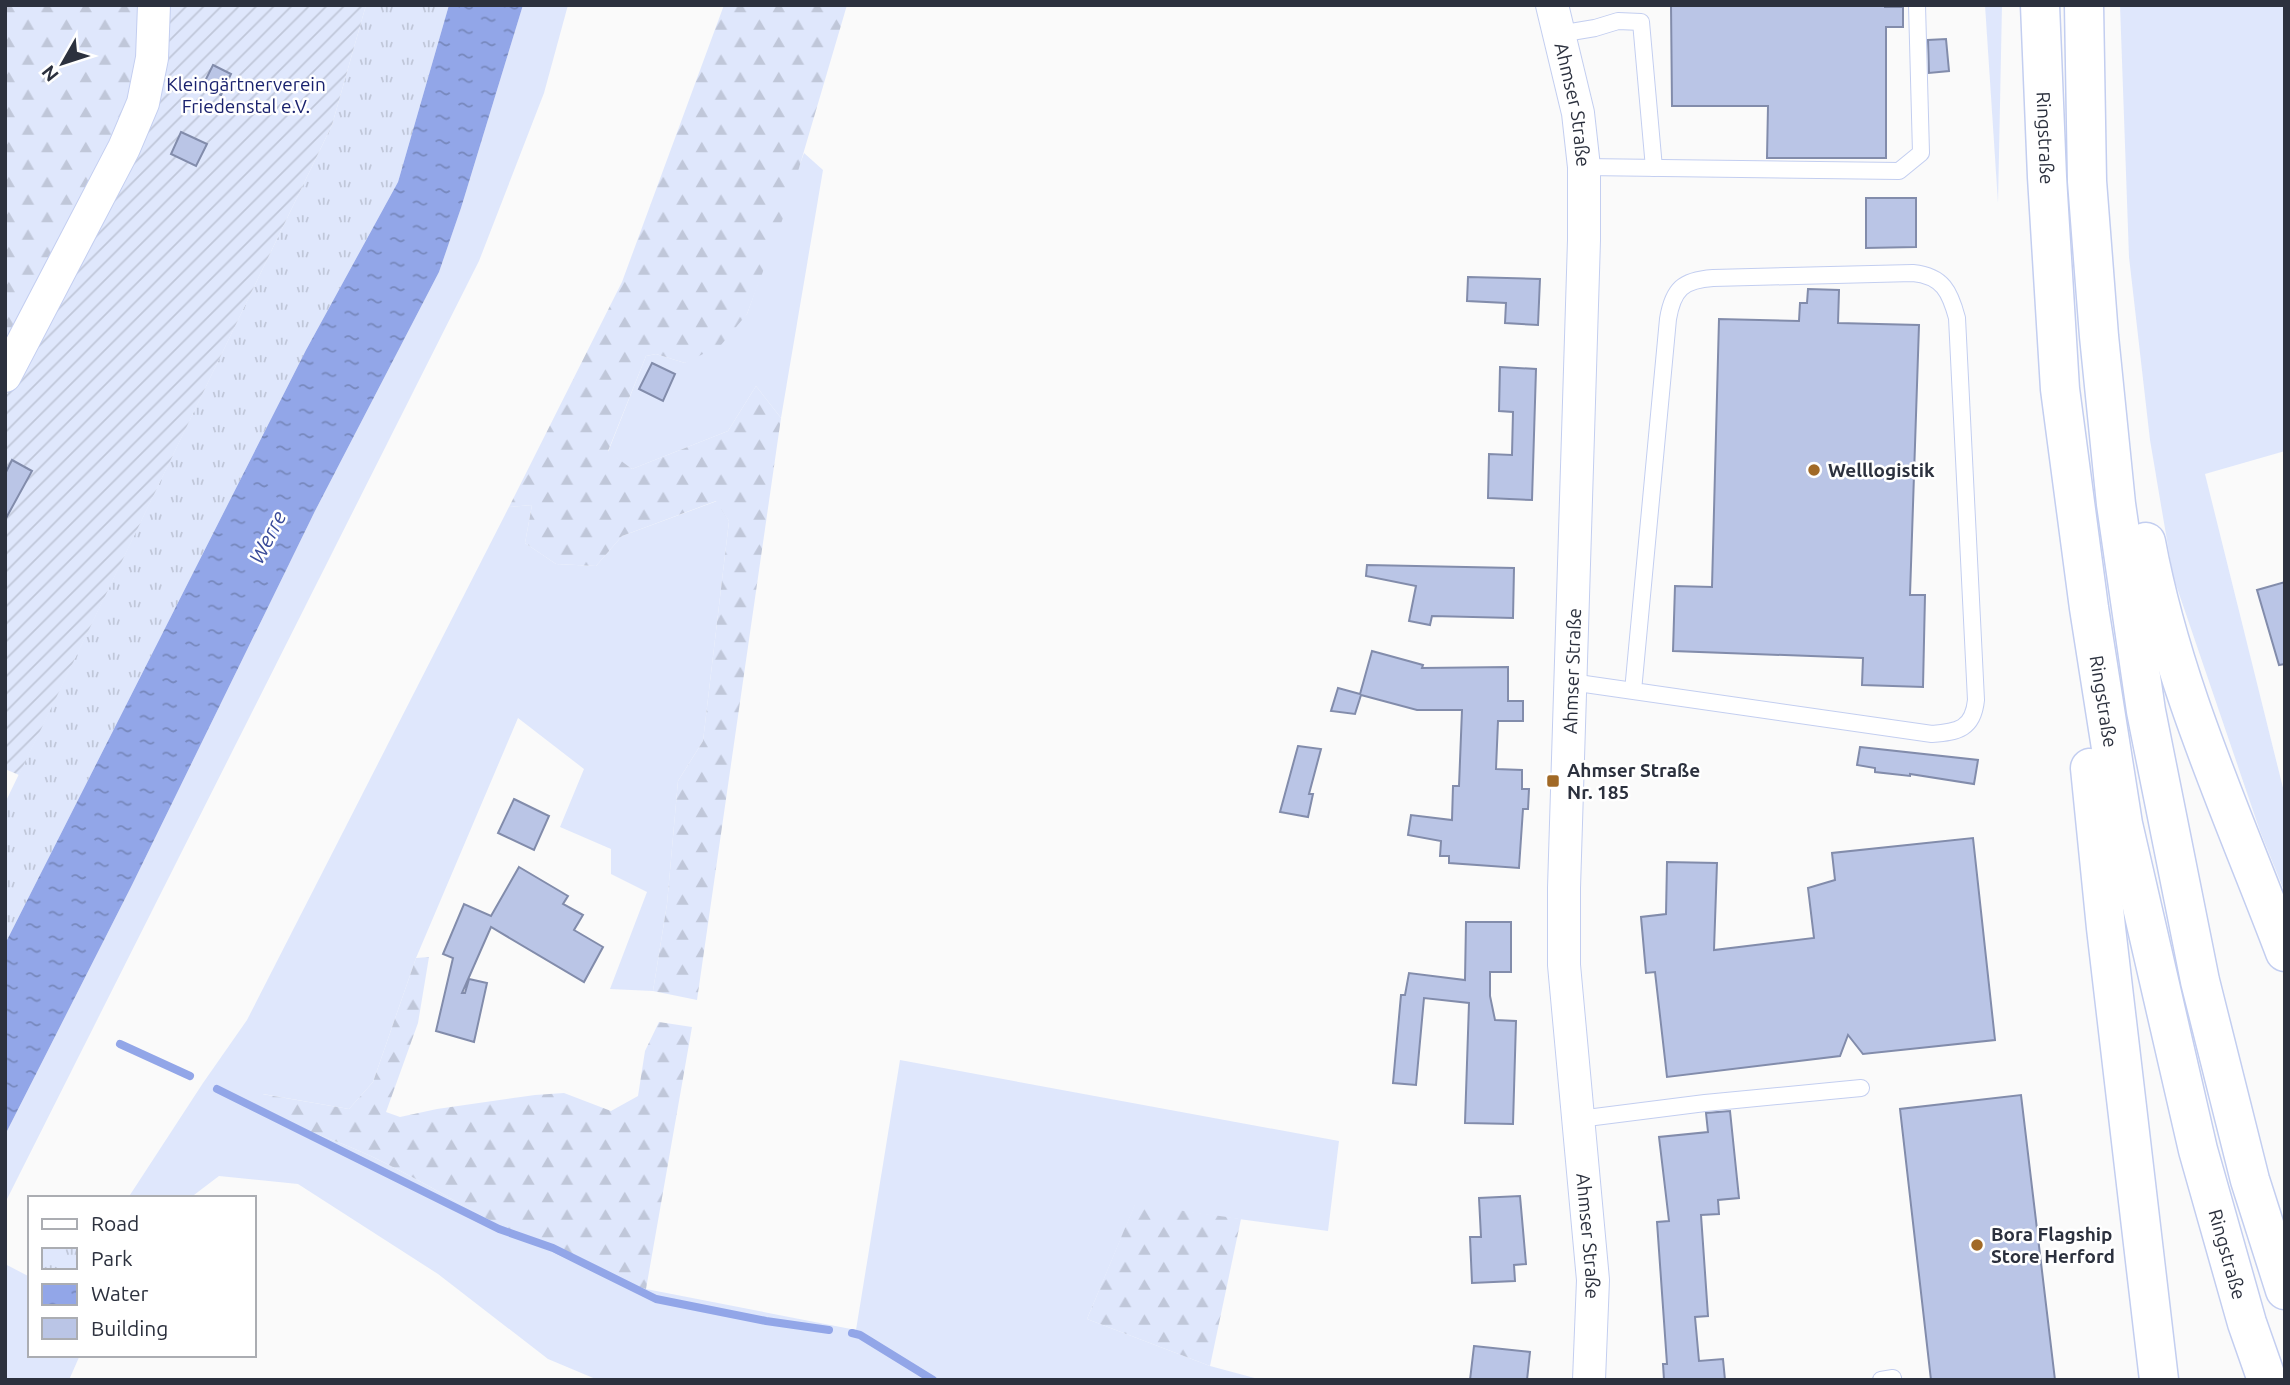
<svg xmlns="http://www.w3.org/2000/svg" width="2290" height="1385" font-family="Ubuntu,sans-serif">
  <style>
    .grass { fill: #dfe7fc }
    .forest { fill: url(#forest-firs) }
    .park { fill: url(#park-tufts) }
    .garden { fill: url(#garden-furrows) }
    .water { fill: url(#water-ripples) }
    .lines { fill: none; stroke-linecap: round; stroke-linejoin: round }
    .stream { stroke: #92a6e8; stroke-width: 8 }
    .building { fill: #bac5e6; stroke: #828cab; stroke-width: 2 }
    .service-casing { stroke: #c3cef0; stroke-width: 18 }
    .minor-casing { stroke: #c3cef0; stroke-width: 34 }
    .trunk-casing { stroke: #c3cef0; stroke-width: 41 }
    .service { stroke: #fff; stroke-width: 16 }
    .minor { stroke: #fff; stroke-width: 32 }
    .trunk { stroke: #fff; stroke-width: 38 }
    .poi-dot { fill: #a16926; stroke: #fff; stroke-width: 2.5 }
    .labels { text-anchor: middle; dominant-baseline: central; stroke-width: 5; stroke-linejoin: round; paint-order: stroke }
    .park-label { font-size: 19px; fill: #1a226e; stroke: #fff }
    .street-label { font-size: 19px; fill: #2c313e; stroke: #fff }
    .poi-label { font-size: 19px; font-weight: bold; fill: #2c313e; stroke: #fff; text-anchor: start }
    .water-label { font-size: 21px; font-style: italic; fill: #3a4b99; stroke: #fff }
  </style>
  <defs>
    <pattern id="forest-firs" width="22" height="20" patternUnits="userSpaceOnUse" patternTransform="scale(1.75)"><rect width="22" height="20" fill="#dfe7fc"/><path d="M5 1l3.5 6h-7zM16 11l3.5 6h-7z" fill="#c0c7d9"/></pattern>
    <pattern id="park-tufts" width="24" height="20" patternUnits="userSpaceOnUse" patternTransform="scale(1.75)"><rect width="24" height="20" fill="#dfe7fc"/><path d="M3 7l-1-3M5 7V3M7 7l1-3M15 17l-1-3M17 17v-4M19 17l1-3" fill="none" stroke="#c0c7d9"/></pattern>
    <pattern id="garden-furrows" width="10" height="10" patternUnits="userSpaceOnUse" patternTransform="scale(1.75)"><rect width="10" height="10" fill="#dfe7fc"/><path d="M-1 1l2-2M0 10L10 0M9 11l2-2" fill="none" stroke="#c0c7d9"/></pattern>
    <pattern id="water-ripples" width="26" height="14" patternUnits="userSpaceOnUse" patternTransform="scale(1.75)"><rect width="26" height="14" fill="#92a6e8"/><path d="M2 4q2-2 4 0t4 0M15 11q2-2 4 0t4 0" fill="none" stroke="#7788bd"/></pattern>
  </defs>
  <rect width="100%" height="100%" fill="#fafafa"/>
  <g class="grass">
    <path d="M523 5H568L544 93 479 261 5 1203V1135L132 885 315 511 439 272 461 208Z"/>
    <path d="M1985 5H2002L1998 203Z"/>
    <path d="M2120 5H2285V451L2205 474 2285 796V893L2260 831 2173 576 2150 440 2129 257Z"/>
    <path d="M804 153 823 170 781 418 756 386 728 431 632 469 608 452 646 356 656 354 685 363 747 314Z"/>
    <path d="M717 501 729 521 703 741 678 781 667 904 653 991 610 989 647 892 611 874V849L560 827 584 769 518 718 416 958 373 1082 349 1109 263 1094 270 1117C308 1132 349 1144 385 1163 470 1206 554 1263 646 1289L856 1330 900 1060 1339 1141 1328 1231 1135 1205 1087 1319 1210 1366 1262 1380H598L548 1359 438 1274 298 1184 219 1176 190 1198H128L203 1083 247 1020 509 507 532 505 525 543 556 564 596 566 622 536Z"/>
    <path d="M5 1264 30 1277V1355H80L69 1380H5Z"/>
  </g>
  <g class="forest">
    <path d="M5 5H145L133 100 5 352Z"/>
    <path d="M724 5H847L789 202 747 314 721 345 685 363 656 354 646 356 608 451 632 469 728 431 756 386 781 418 697 1000 653 991 667 904 678 781 703 741 729 521 716 501 622 536 596 566 556 564 525 543 532 505 509 507 622 282Z"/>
    <path d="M429 957 418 1023 386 1112 400 1117 437 1109 535 1095 564 1093 611 1111 638 1096 645 1051 659 1022 692 1027 646 1289C553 1263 470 1206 385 1163 349 1144 308 1132 270 1117L262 1094 349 1109 373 1082 416 958Z"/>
    <path d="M1135 1204 1241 1219 1210 1366 1087 1319Z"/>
  </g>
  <path class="park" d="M366 5H449L398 182 306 350 5 944V803L332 125Z"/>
  <path class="garden" d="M166 5H366L332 125 19 775 5 769V398L26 359Z"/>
  <path class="water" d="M449 5H523L461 208 439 272 315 511 132 885 5 1135V944L306 350 398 182Z"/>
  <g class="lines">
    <g class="stream">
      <path d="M120 1044 190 1076"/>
      <path d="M217 1089 499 1229 553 1248 656 1299 766 1321 829 1330"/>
      <path d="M852 1333 860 1335 933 1380"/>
    </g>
  </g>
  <g class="building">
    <path d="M1671 5H1885V7H1903V27H1886V158H1767L1768 106H1672Z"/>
    <path d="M1946 39 1949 71 1929 73 1928 40Z"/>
    <path d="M213 65 231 74 221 95 203 85Z"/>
    <path d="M181 132 207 144 196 166 171 154Z"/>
    <path d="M1866 198H1916V247L1866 248Z"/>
    <path d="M1468 277 1540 279 1538 325 1505 323 1506 303 1467 301Z"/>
    <path d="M1808 289 1839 290 1838 323 1919 325 1910 595H1925L1923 687 1862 685 1863 658 1673 651 1675 586 1712 587 1719 319 1799 321 1800 303H1807Z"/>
    <path d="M652 363 675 374 663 401 639 389Z"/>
    <path d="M1500 367 1536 369 1532 500 1488 498 1489 454 1512 455 1513 412 1499 411Z"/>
    <path d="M12 460 32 471 5 520V474Z"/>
    <path d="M1367 565 1514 568 1513 618 1432 616 1430 625 1409 621 1416 586 1366 576Z"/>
    <path d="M2285 582V664L2279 665 2257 590Z"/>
    <path d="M1372 651 1423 665 1422 668 1508 667V701H1523V721H1498L1496 769 1522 770V789H1529L1528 809H1523L1519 868 1449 863V856H1440L1441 841 1408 835 1411 815 1452 820 1453 786H1459L1462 710H1417L1361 695 1355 714 1331 711 1338 688 1360 694Z"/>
    <path d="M1298 746 1321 749 1309 794H1313L1308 817 1280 812Z"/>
    <path d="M1860 747 1978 760 1974 784 1910 774V776L1875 772V768L1857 765Z"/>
    <path d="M514 799 549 816 534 850 498 833Z"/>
    <path d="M1973 838 1995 1040 1863 1054 1848 1035 1840 1056 1667 1077 1655 972 1646 973 1641 917 1666 914 1667 862 1717 863 1714 950 1814 938 1808 888 1835 880 1832 853Z"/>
    <path d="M519 867 568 896 563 904 583 915 574 930 603 947 584 982 491 927 462 993H465L469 979 487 983 474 1042 436 1031 453 958 443 954 464 904 491 916Z"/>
    <path d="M1466 922H1511V972H1490V996L1495 1020 1516 1021 1513 1124 1465 1123 1469 1003 1424 998 1416 1085 1393 1083 1401 995H1405L1409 973 1465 980Z"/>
    <path d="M2021 1095 2055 1380H1931L1900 1109Z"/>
    <path d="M1730 1111 1739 1198 1718 1200 1719 1214 1701 1215 1708 1316 1695 1317 1699 1361 1723 1359 1725 1380H1664L1663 1364H1667L1657 1222 1669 1221 1659 1137 1708 1132 1706 1113Z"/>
    <path d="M1520 1196 1526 1264 1514 1265 1515 1281 1472 1283 1470 1237H1481L1479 1198Z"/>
    <path d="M1474 1346 1530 1352 1527 1380H1470Z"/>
  </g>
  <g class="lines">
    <g class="service-casing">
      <g id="service">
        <path d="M1559 34 1595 28 1618 21 1641 22 1654 168"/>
        <path d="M1584 167 1899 171 1921 153 1917 5"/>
        <path d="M1571 682 1932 734C1958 732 1973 729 1976 700L1957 318C1950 292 1943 276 1913 273L1713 278C1683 280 1673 289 1668 319L1633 691"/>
        <path d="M1579 1119 1705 1103 1861 1088"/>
        <path d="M1881 1380 1893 1378"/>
      </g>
    </g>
    <g class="minor-casing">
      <g id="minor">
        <path id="s1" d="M1552 5 1578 113 1584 167V240L1564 888V965L1593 1280 1589 1380"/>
        <path d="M5 376 124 148 143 103 152 58 154 5"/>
      </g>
    </g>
    <g class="trunk-casing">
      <g id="trunk">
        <path id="s2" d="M2040 5 2047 177 2060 389 2089 608 2123 824 2198 1150 2247 1323 2267 1380"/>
        <path d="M2084 5 2087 181 2099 336 2116 504 2146 711 2200 981 2250 1180 2285 1290"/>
        <path d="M2146 542C2172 684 2234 817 2285 952"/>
        <path d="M2090 768 2106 928 2159 1380"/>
      </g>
    </g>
    <use href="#service" class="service"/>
    <use href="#minor" class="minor"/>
    <use href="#trunk" class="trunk"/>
  </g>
  <g class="poi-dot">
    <circle cx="1814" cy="470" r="7"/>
    <rect x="1546" y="774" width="14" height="14" rx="3.5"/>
    <circle cx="1977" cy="1245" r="7"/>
  </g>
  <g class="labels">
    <g class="park-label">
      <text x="246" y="84">Kleingärtnerverein<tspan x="246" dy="22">Friedenstal e.V.</tspan></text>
    </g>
    <g class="street-label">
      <text stroke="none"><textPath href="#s1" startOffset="102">Ahmser Straße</textPath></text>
      <text stroke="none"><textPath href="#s2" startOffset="133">Ringstraße</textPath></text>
      <text transform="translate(1572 671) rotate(-88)">Ahmser Straße</text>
      <text stroke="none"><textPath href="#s2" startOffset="700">Ringstraße</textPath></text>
      <text stroke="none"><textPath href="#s1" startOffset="1236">Ahmser Straße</textPath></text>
      <text stroke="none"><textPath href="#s2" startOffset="1267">Ringstraße</textPath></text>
    </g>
    <g class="poi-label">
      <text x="1828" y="470">Welllogistik</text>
      <text x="1567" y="770">Ahmser Straße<tspan x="1567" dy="22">Nr. 185</tspan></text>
      <text x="1991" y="1234">Bora Flagship<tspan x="1991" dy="22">Store Herford</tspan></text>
    </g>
    <g class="water-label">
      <text transform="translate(267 537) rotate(-63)">Werre</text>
    </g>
  </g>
  <rect width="2290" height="1385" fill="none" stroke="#2c313e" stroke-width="14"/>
  <rect x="28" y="1196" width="228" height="161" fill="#ffffff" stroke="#abadb2" stroke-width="2"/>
  <rect x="42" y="1219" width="35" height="10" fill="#ffffff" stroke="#abadb2" stroke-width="2"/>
  <text x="91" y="1231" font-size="21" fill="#2c313e">Road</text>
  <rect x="42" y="1248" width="35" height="21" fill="url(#park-tufts)" stroke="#abadb2" stroke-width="2"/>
  <text x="91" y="1266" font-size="21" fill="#2c313e">Park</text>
  <rect x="42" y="1284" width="35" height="21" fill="url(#water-ripples)" stroke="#abadb2" stroke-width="2"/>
  <text x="91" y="1301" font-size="21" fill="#2c313e">Water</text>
  <rect x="42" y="1318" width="35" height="21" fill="#bac5e6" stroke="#abadb2" stroke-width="2"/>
  <text x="91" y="1336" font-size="21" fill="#2c313e">Building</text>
  <g transform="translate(63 63) rotate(231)" stroke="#ffffff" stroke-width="5" paint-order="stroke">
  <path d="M0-5L12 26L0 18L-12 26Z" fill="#2c313e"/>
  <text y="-10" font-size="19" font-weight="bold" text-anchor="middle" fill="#2c313e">N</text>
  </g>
</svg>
